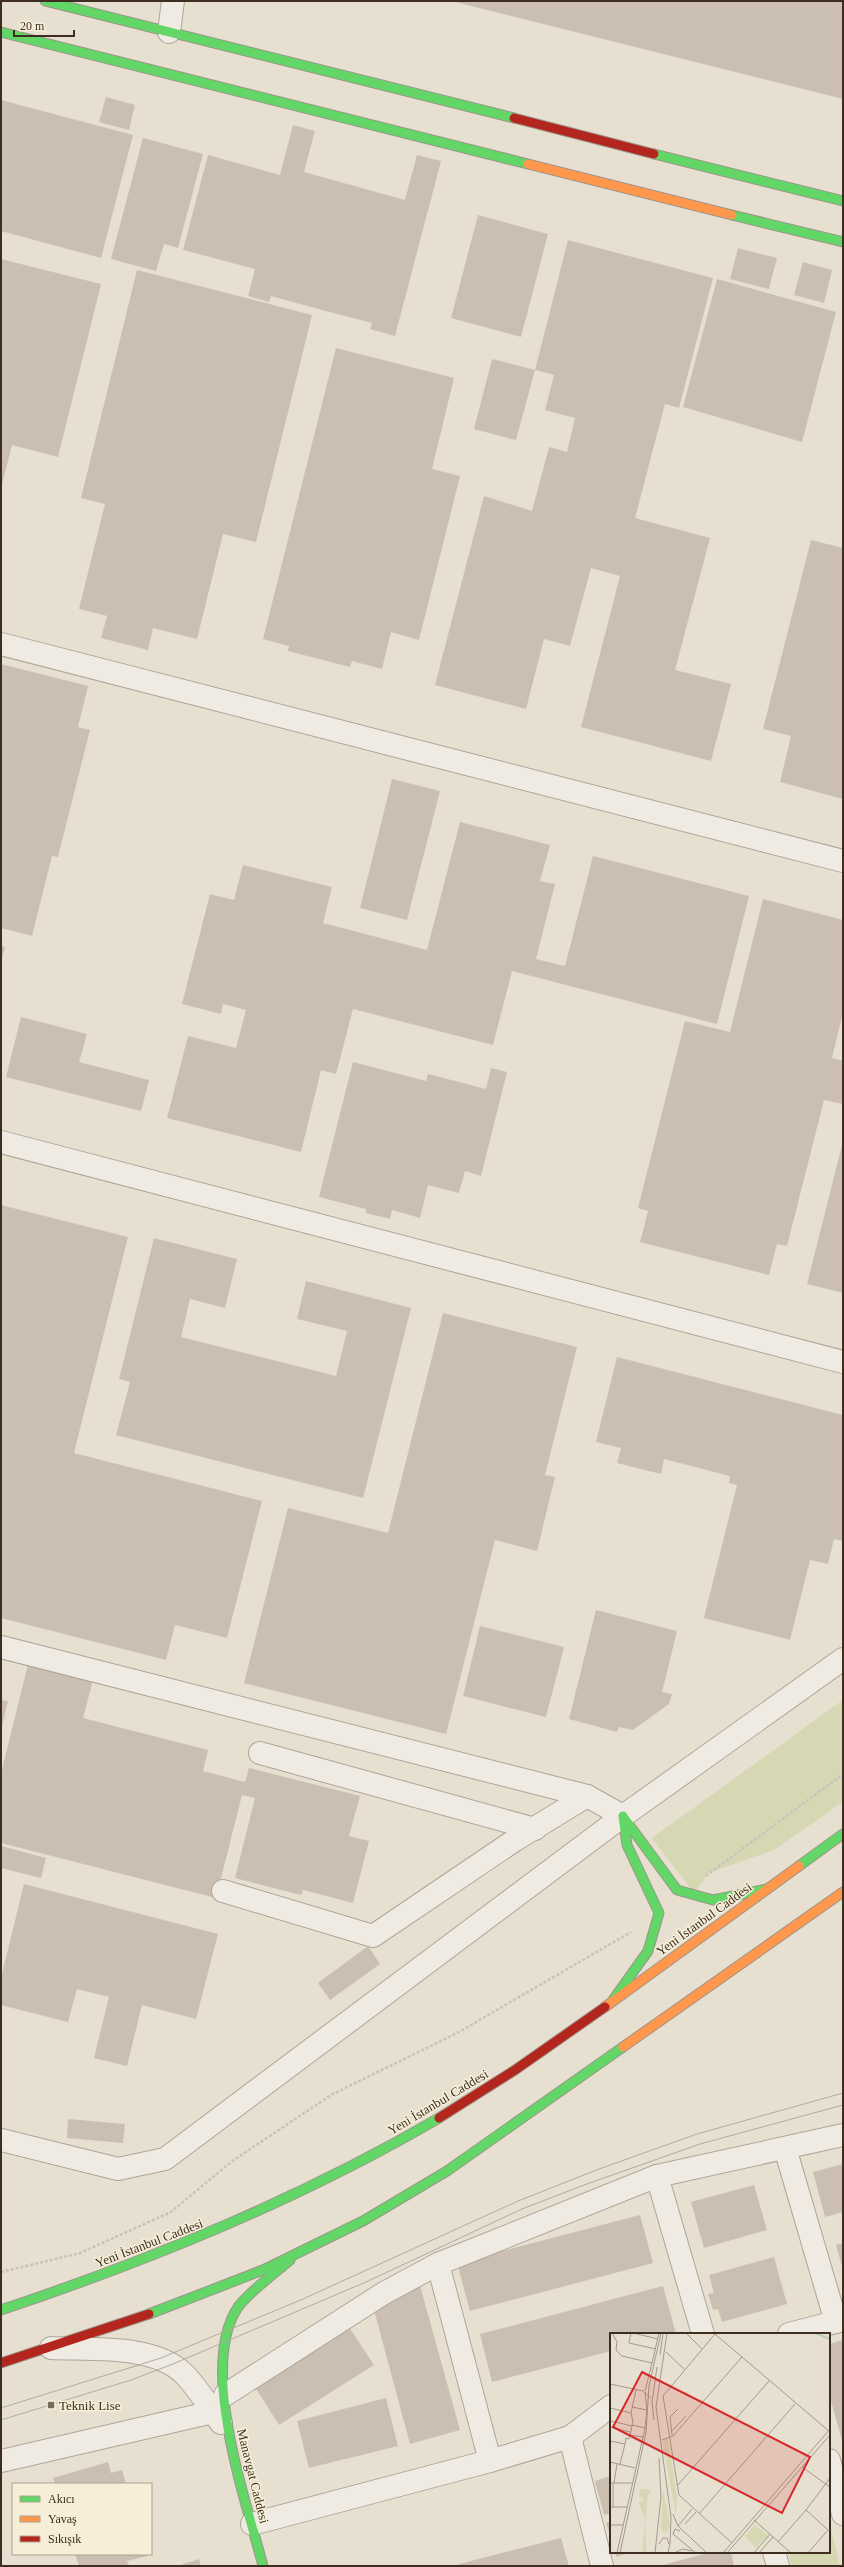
<svg xmlns="http://www.w3.org/2000/svg" width="844" height="2567" font-family="Georgia,serif">
  <style>
    .green { fill: #d6d7b3 }
    .building { fill: #cbbfb2 }
    .lines { fill: none; stroke-linecap: round; stroke-linejoin: round }
    .street-casing { stroke: #ada599; stroke-width: 24 }
    .fast-casing { stroke: #9c958a; stroke-width: 11 }
    .slow-casing { stroke: #9c958a; stroke-width: 11 }
    .jam-casing { stroke: #9c958a; stroke-width: 11 }
    .path { stroke: #c8c2b9; stroke-width: 2.5; stroke-dasharray: 3 2; stroke-linecap: butt }
    .street { stroke: #efebe3; stroke-width: 22 }
    .fast { stroke: #63d668; stroke-width: 9 }
    .slow { stroke: #ff974d; stroke-width: 9 }
    .jam { stroke: #b3261e; stroke-width: 9 }
    .tram { stroke: #afaaa2; stroke-width: 1 }
    .poi-dot { fill: #786c5e; stroke: #f7eed8; stroke-width: 1.5 }
    .labels { text-anchor: middle; dominant-baseline: central; stroke-width: 3; stroke-linejoin: round; paint-order: stroke }
    .street-label { font-size: 13px; fill: #3d2e20; stroke: #f7eed8 }
    .poi-label { font-size: 13px; fill: #3d2e20; stroke: #f7eed8; text-anchor: start }
    .inset-river { fill: none; stroke: #bcccc2; stroke-width: 2 }
    .inset-road { fill: none; stroke: #a3998a; stroke-width: 1 }
    .view { fill: #d62828; fill-opacity: 0.15; stroke: #d62828; stroke-width: 2 }
    .inset-edge { fill: none; stroke: #3d2e20; stroke-width: 2 }
  </style>
  <rect width="100%" height="100%" fill="#e7e0d1"/>
  <g class="green">
    <path d="M843 1700V1802L774 1850 709 1873 694 1893 652 1838Z"/>
    <path d="M829 2520 840 2566H791L788 2552H829Z"/>
  </g>
  <g class="building">
    <path d="M455 1H843V99L455 2Z"/>
    <path d="M106 97 135 105 129 130 99 122Z"/>
    <path d="M1 100 133 135 101 258 1 231Z"/>
    <path d="M293 125 315 131 304 172 405 200 417 155 441 161 395 336 370 329 372 323 322 310 271 296 269 302 248 296 255 269 183 250 208 155 280 175Z"/>
    <path d="M143 138 203 154 178 248 164 244 156 271 111 259Z"/>
    <path d="M478 215 548 234 521 337 451 318Z"/>
    <path d="M568 240 713 278 679 408 665 404 635 518 710 538 675 670 731 684 711 761 581 727 620 576 591 568 570 646 544 639 526 709 435 685 484 496 532 511 549 447 567 452 575 418 545 410 554 375 535 370 516 440 474 429 492 359 535 370Z"/>
    <path d="M738 248 777 258 769 289 730 279Z"/>
    <path d="M1 259 101 284 58 457 12 445 2 485Z"/>
    <path d="M803 262 832 270 824 303 794 295Z"/>
    <path d="M137 270 312 315 256 542 223 534 197 639 153 628 148 650 101 638 107 616 79 609 105 504 81 498Z"/>
    <path d="M717 279 836 312 802 442 683 407Z"/>
    <path d="M336 348 454 378 432 469 460 476 419 640 391 632 382 669 352 661 350 667 288 651 289 646 263 639Z"/>
    <path d="M811 540 843 548V799L780 782 791 736 763 729Z"/>
    <path d="M1 664 88 686 78 727 90 730 58 857 52 856 32 936 1 928Z"/>
    <path d="M392 779 440 791 407 920 360 908Z"/>
    <path d="M460 822 550 845 540 881 555 884 536 959 565 966 593 856 749 896 717 1024 512 971 493 1045 353 1009 336 1074 321 1070 301 1152 167 1118 188 1036 236 1048 246 1010 223 1004 221 1014 182 1004 210 894 234 900 243 865 332 887 323 923 427 950Z"/>
    <path d="M763 899 843 920V1013L832 1058 843 1061V1104L824 1100 787 1246 777 1244 769 1275 640 1242 648 1211 638 1208 685 1021 730 1032Z"/>
    <path d="M1 946 5 947 2 959H1Z"/>
    <path d="M21 1017 87 1034 79 1062 149 1080 141 1111 6 1077Z"/>
    <path d="M353 1062 426 1081 428 1074 486 1089 491 1068 507 1072 481 1176 465 1171 459 1193 428 1185 420 1218 392 1210 390 1219 366 1213V1209L319 1197Z"/>
    <path d="M842 1145H843V1293L807 1284Z"/>
    <path d="M1 1205 128 1237 74 1453 262 1501 227 1638 175 1625 166 1660 1 1618Z"/>
    <path d="M154 1238 237 1259 225 1308 190 1299 181 1337 336 1376 347 1331 297 1319 306 1281 411 1308 363 1498 116 1435 130 1382 119 1379Z"/>
    <path d="M443 1313 577 1347 545 1475 555 1477 537 1551 495 1540 446 1734 244 1683 288 1508 388 1533Z"/>
    <path d="M617 1357 843 1415V1541L834 1539 828 1564 810 1560 790 1640 704 1618 737 1485 729 1483 730 1476 664 1459 661 1474 617 1463 621 1448 596 1442Z"/>
    <path d="M596 1610 677 1631 662 1692 672 1694 669 1704 633 1730 619 1727 617 1732 569 1719Z"/>
    <path d="M480 1626 564 1647 546 1717 463 1696Z"/>
    <path d="M28 1664 93 1680 83 1718 208 1750 203 1771 245 1782 249 1768 360 1796 349 1836 369 1841 353 1903 303 1890 301 1895 235 1878 255 1798 242 1795 216 1898 1 1843V1774Z"/>
    <path d="M1 1700 8 1701 2 1726H1Z"/>
    <path d="M1 1846 46 1858 41 1878 1 1868Z"/>
    <path d="M24 1884 218 1934 196 2019 142 2005 127 2066 94 2058 109 1997 77 1989 68 2022 1 2005V1978Z"/>
    <path d="M368 1946 380 1964 330 2000 318 1983Z"/>
    <path d="M68 2119 125 2124 123 2143 67 2138Z"/>
    <path d="M843 2164V2212L825 2217 813 2172Z"/>
    <path d="M754 2185 767 2230 704 2248 691 2202Z"/>
    <path d="M640 2215 653 2263 470 2311 457 2263Z"/>
    <path d="M843 2243V2270L836 2245Z"/>
    <path d="M774 2257 787 2304 722 2322 718 2309 713 2310 708 2294 714 2293 709 2275Z"/>
    <path d="M419 2282 460 2430 410 2444 373 2306Z"/>
    <path d="M663 2286 676 2334H611V2351L492 2382 480 2334Z"/>
    <path d="M347 2324 374 2365 279 2425 253 2384Z"/>
    <path d="M843 2340V2444L829 2394V2344Z"/>
    <path d="M386 2398 398 2446 309 2468 297 2421Z"/>
    <path d="M108 2462 111 2473 122 2470 126 2484H55L53 2478Z"/>
    <path d="M611 2476V2513L604 2515 595 2481Z"/>
    <path d="M611 2521V2538L606 2523Z"/>
    <path d="M561 2538 569 2566H455V2565Z"/>
    <path d="M615 2552H631L616 2557Z"/>
    <path d="M712 2552H731L734 2566H659Z"/>
    <path d="M75 2554H146L147 2556 127 2561 129 2566H79Z"/>
    <path d="M199 2559 201 2566H177Z"/>
  </g>
  <g class="lines">
    <g class="street-casing">
      <g id="street">
        <path d="M169 32 173 1"/>
        <path d="M1 644 843 861"/>
        <path d="M1 1142 843 1362"/>
        <path d="M1 1647 587 1796 623 1816"/>
        <path d="M260 1753 535 1829"/>
        <path d="M223 1891 373 1936 515 1840 587 1796"/>
        <path d="M1 2140 118 2169 165 2159 623 1816 843 1659"/>
        <path d="M785 2148 836 2322"/>
        <path d="M657 2176 703 2334"/>
        <path d="M789 2334 843 2320"/>
        <path d="M51 2348C90 2350 155 2344 184 2374 198 2388 209 2407 221 2423"/>
        <path d="M225 2395 384 2293 438 2264"/>
        <path d="M570 2437 602 2566"/>
        <path d="M829 2460 843 2514"/>
        <path d="M1 2461 213 2412"/>
        <path d="M490 2461 438 2264 657 2176 843 2135"/>
        <path d="M252 2524 490 2461 570 2437 611 2406"/>
        <path d="M774 2552 778 2566"/>
      </g>
    </g>
    <g class="fast-casing">
      <g id="fast">
        <path d="M45 1 514 118"/>
        <path d="M1 32 528 164"/>
        <path d="M654 154 843 201"/>
        <path d="M732 215 843 242"/>
        <path d="M624 1818 677 1890 713 1900 767 1889"/>
        <path d="M799 1866 843 1834"/>
        <path d="M613 2000 648 1951 659 1913 627 1845 623 1816"/>
        <path d="M1 2310C153 2259 300 2199 439 2118"/>
        <path d="M149 2314 263 2270 363 2221 447 2171 623 2047"/>
        <path d="M263 2566C246 2500 198 2367 238 2307 248 2293 276 2272 290 2260"/>
      </g>
    </g>
    <g class="slow-casing">
      <g id="slow">
        <path d="M528 164 732 215"/>
        <path d="M605 2007 799 1866"/>
        <path d="M623 2047 843 1892"/>
      </g>
    </g>
    <g class="jam-casing">
      <g id="jam">
        <path d="M514 118 654 154"/>
        <path d="M439 2118 515 2070 605 2007"/>
        <path d="M1 2363 149 2314"/>
      </g>
    </g>
    <g class="path">
      <path d="M706 1876 843 1774"/>
      <path d="M1 2272 80 2253 171 2212 231 2162 331 2095 459 2032 631 1932"/>
    </g>
    <use href="#street" class="street"/>
    <use href="#fast" class="fast"/>
    <use href="#slow" class="slow"/>
    <use href="#jam" class="jam"/>
    <g class="tram">
      <path d="M1 2408 161 2358 303 2299 518 2201 599 2169 697 2134 843 2093"/>
      <path d="M1 2420 131 2380 173 2364 366 2282 522 2209 584 2185 700 2144 843 2105"/>
    </g>
  </g>
  <rect class="poi-dot" x="47" y="2401" width="8" height="8" rx="2"/>
  <g class="labels">
    <g class="street-label">
      <text transform="translate(704 1919) rotate(-36)">Yeni İstanbul Caddesi</text>
      <text transform="translate(438 2102) rotate(-31)">Yeni İstanbul Caddesi</text>
      <text transform="translate(149 2243) rotate(-21)">Yeni İstanbul Caddesi</text>
      <text transform="translate(253 2476) rotate(76)">Manavgat Caddesi</text>
    </g>
    <g class="poi-label">
      <text x="59" y="2405">Teknik Lise</text>
    </g>
  </g>
  <g transform="translate(610 2333)">
    <rect width="220" height="220" fill="#e7e0d1"/>
    <path d="M58 106 67 164 66 182 53 113V107ZM30 156H38L41 160 38 162 35 192 37 220H32L35 185 28 169 33 168V164H29ZM53 156 60 192 58 199 54 200 51 196ZM145 192 158 202 146 215 135 203Z" fill="#d6d7b3"/>
    <path class="inset-river" d="M205 0 220 6"/>
    <path class="inset-road" d="M2 0 7 9 6 17 12 23 42 30 35 58M21 0 19 10 46 16M23 0 48 6M57 0 46 74 61 184 60 211 58 220M76 0 92 16M105 1 53 63 69 162 122 210M105 1 220 99M56 19 74 36M50 22 53 0M42 30 49 0M0 51 33 58 41 65M35 59 37 77M0 75 21 80M44 87 42 69 47 34M1 88 22 93M22 92 35 95M0 94 20 99M62 98 76 83M20 102 33 104M62 102 60 84 68 76M52 107 63 103 132 24M0 108 15 111 10 131M15 111 16 105 19 106 23 89 21 80 26 57M0 129 25 135M192 134 220 154M0 150H23M3 150V174M4 150 7 131M67 153 159 48M0 174H17M63 181 68 193 97 220M89 181 185 71M144 187 181 220M75 191 86 179M0 192H13M68 193 82 176M70 198 65 196 63 201 86 220M168 209 196 177M49 211 53 205H57L59 211M7 220 35 95 37 77 22 74M10 220 36 99 39 53 51 0M45 220 51 164 49 125M64 220 73 216 82 218M113 220 220 96M117 220 220 102M144 220 160 201M149 220 163 204M198 220 218 197 196 177 220 145"/>
    <path class="view" d="M32 39 200 124 172 180 3 94Z"/>
    <rect width="220" height="220" class="inset-edge"/>
  </g>
  <rect width="844" height="2567" fill="none" stroke="#3d2e20" stroke-width="4"/>
  <rect x="12" y="2483" width="140" height="72" fill="#f7eed8" stroke="#ada18e"/>
  <rect x="20" y="2496" width="20" height="6" fill="#63d668" stroke="#ada18e"/>
  <text x="48" y="2503" font-size="12" fill="#3d2e20">Akıcı</text>
  <rect x="20" y="2516" width="20" height="6" fill="#ff974d" stroke="#ada18e"/>
  <text x="48" y="2523" font-size="12" fill="#3d2e20">Yavaş</text>
  <rect x="20" y="2536" width="20" height="6" fill="#b3261e" stroke="#ada18e"/>
  <text x="48" y="2543" font-size="12" fill="#3d2e20">Sıkışık</text>
  <path d="M14 30v6h60v-6" fill="none" stroke="#3d2e20" stroke-width="2"/>
  <text x="20" y="30" font-size="12" fill="#3d2e20" stroke="#f7eed8" stroke-width="3" paint-order="stroke">20 m</text>
</svg>
